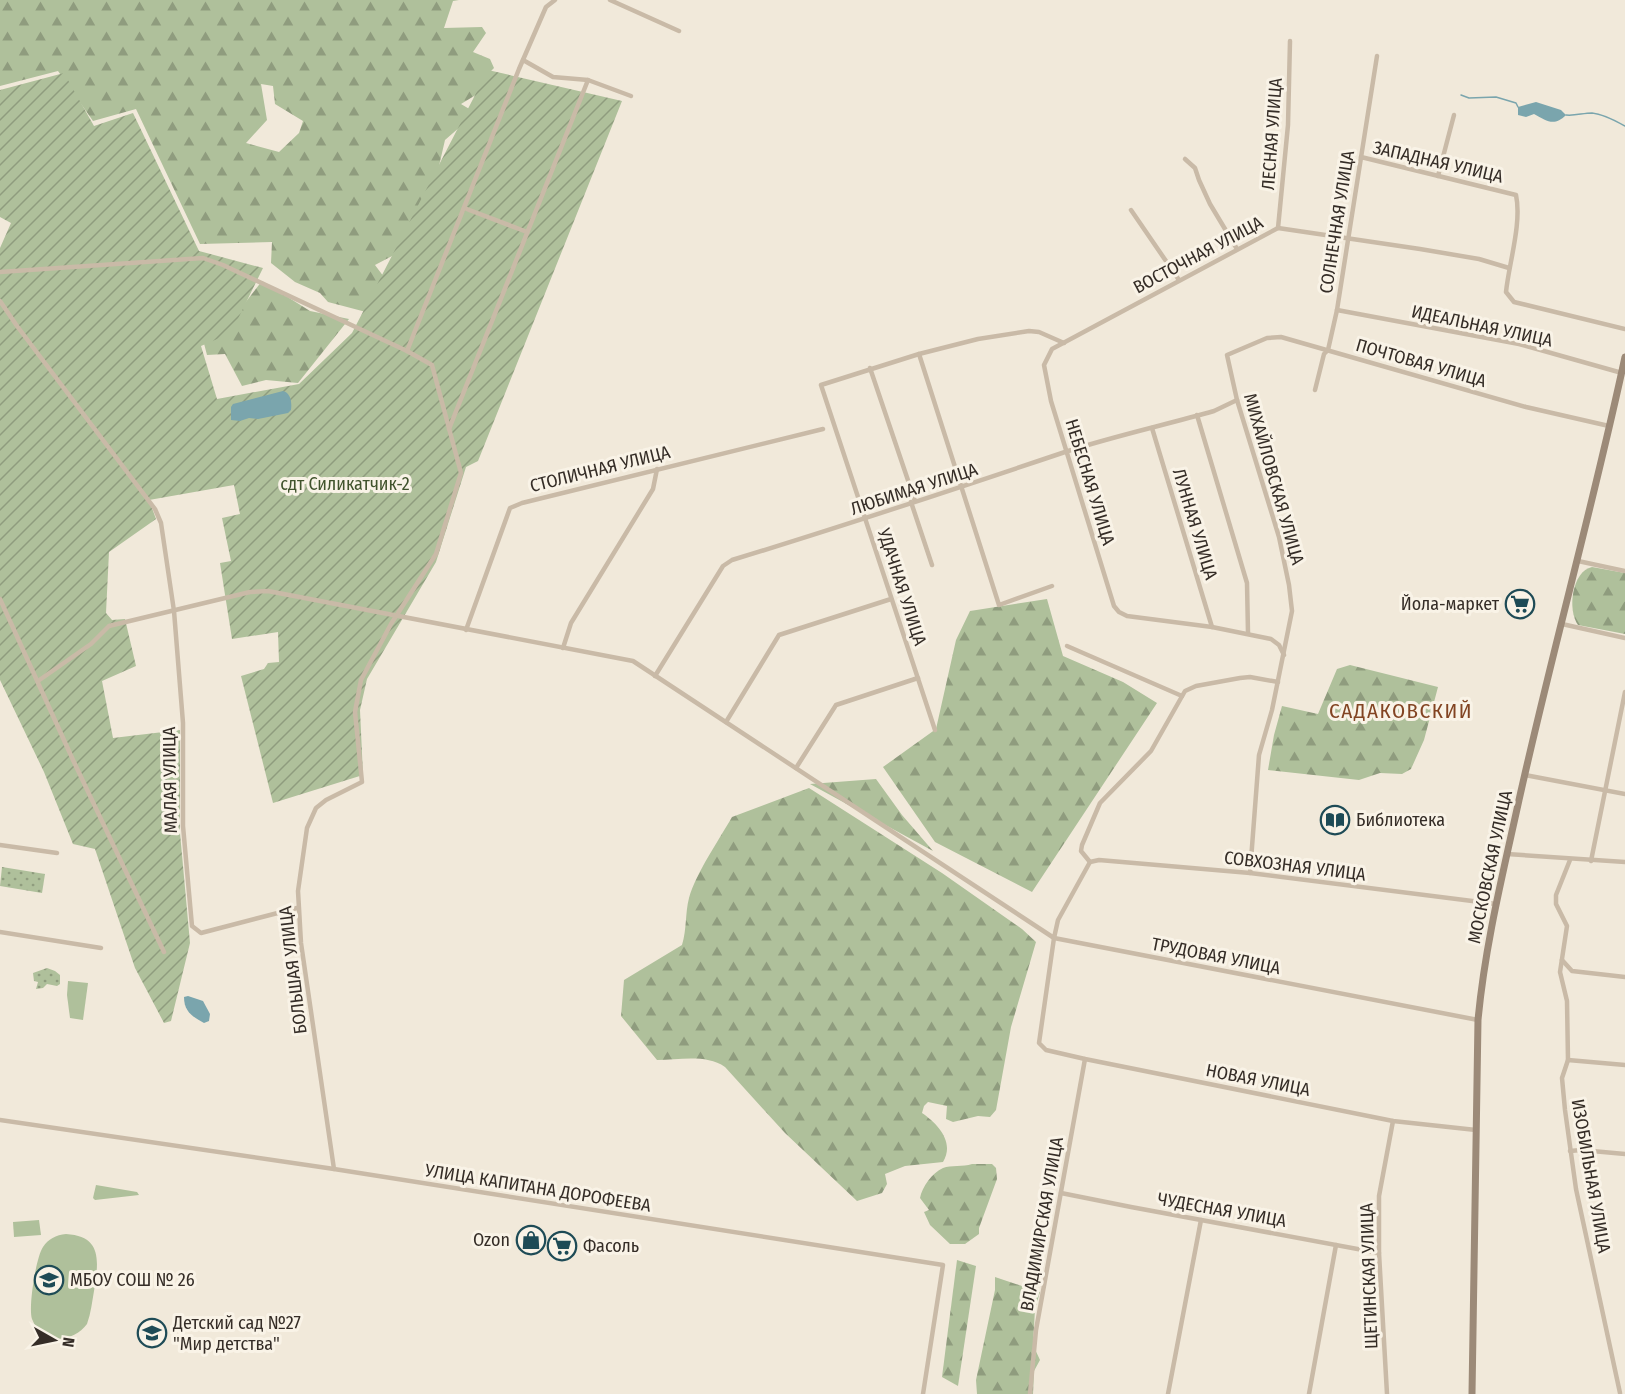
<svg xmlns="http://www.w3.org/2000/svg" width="1625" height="1394" font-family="'Fira Sans Condensed',sans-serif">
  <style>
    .grass { fill: #afc09b }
    .forest { fill: url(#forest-firs); fill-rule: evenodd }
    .park { fill: url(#park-dots) }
    .garden { fill: url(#garden-furrows) }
    .water { fill: #7aa5ad }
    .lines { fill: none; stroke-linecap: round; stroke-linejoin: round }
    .stream { stroke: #7aa5ad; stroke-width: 1.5 }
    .minor { stroke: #c9baa7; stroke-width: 4.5 }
    .secondary { stroke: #9c8a78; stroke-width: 7 }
    .labels { text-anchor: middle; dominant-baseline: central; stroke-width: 6; stroke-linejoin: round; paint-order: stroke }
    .street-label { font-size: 18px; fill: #352d27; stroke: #f9f3e7 }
    .park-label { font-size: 18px; fill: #40532c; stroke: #f9f3e7 }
    .poi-label { font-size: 18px; fill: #352d27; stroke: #f9f3e7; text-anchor: start }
    .quarter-label { font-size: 21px; letter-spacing: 1.5px; fill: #824422; stroke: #f9f3e7 }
  </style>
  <defs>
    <pattern id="forest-firs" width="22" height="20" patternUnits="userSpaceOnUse" patternTransform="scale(1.5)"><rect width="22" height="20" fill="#afc09b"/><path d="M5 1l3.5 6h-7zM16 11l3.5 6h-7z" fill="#8f9c7e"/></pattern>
    <pattern id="park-dots" width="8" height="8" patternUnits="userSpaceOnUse" patternTransform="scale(1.5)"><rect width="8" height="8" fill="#afc09b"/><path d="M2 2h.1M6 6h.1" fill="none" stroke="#8f9c7e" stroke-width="1.8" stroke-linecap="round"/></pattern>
    <pattern id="garden-furrows" width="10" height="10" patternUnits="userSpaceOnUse" patternTransform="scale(1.5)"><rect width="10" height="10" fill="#afc09b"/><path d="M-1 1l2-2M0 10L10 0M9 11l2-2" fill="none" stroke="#8f9c7e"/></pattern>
  </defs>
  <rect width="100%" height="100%" fill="#f1e9da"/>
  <g class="grass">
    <path d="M68 981 88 983 83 1020 70 1018 67 995Z"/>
    <path d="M96 1185 137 1192 139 1195 95 1200 93 1198Z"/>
    <path d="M39 1220 41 1235 14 1237 13 1222Z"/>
    <path d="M66 1234C104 1236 98 1264 94 1291 92 1302 91 1313 87 1324 73 1343 42 1346 32 1319 28 1308 36 1257 43 1247 48 1239 56 1235 66 1234Z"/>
  </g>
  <g class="forest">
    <path d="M0 0H459L453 1 444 28 482 27 486 33 473 52 490 59 494 68 486 76 479 93 461 104 476 113 445 140 439 166 413 245 375 265 384 277 366 312 328 302 320 293 295 282 271 263 272 242 200 244 136 109 93 121 58 71 0 86ZM261 84 273 86 275 104 303 121 299 133 279 152 246 143 267 120Z"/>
    <path d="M262 281 310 311 349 319 298 383 266 380 242 386 225 354 207 355 201 332 224 330Z"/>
    <path d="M1592 567 1625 573V634L1578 625C1567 610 1572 571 1592 567Z"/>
    <path d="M1047 599 1063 656 1123 682 1157 703 1032 892 935 842 883 767 936 729 956 640 970 611Z"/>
    <path d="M1350 665 1438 687 1424 740 1411 769 1402 774 1380 773 1359 780 1268 770 1274 735 1282 706 1318 714 1337 669Z"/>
    <path d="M876 779 902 815 933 851 810 784Z"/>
    <path d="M809 788 942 873 1022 929 1036 942 1011 1027 996 1110 990 1117 978 1116 953 1122 946 1119 947 1106 928 1102 924 1106 922 1113C938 1124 955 1142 943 1162L905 1166 885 1174 887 1184 882 1193 857 1201 785 1133 725 1067C706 1054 680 1060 657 1060L621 1016 624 980 682 945C687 929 685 913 689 898 696 873 719 840 732 817Z"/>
    <path d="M972 1164H992L996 1168 997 1179 979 1228V1234L965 1244H950L930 1225 924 1212 929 1210 920 1198C922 1187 932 1173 943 1168 951 1165 963 1167 972 1164Z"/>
    <path d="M957 1260 976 1266 958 1386 942 1377Z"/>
    <path d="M995 1277 1040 1292 1035 1309 1033 1345 1040 1360 1034 1371 1033 1394H977L976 1380 995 1290Z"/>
  </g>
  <g class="park">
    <path d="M2 867 45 874 42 893 0 886Z"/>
    <path d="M47 968 55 971 60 975V984L57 986 47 984 43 988 36 989 38 982 34 981 33 973Z"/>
  </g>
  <path class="garden" d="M488 70 622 101 478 461 466 467 436 562 367 679 360 710 363 775 273 803 241 676 264 669 268 663 279 662 278 632 232 639 220 563 231 561 222 518 240 514 234 485 149 500 156 519 109 552 106 613 112 620 125 619 136 666 102 681 113 738 180 730V833L190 943 171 1021 164 1023 135 968 95 849 73 844 44 772 0 680V248L11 223 0 217V90L64 73 94 126 133 113 199 251 263 268 231 333 201 346 217 399 299 384 352 333Z"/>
  <g class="water">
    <path d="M1536 102 1561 110 1566 115C1554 127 1547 121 1534 114L1526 117 1518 115V107Z"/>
    <path d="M283 391C291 393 292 403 291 410L288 413 258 419 249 418 240 421 231 420V407L233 404Z"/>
    <path d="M188 996 203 1001 210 1014 209 1021 204 1023C193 1017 184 1012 184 997Z"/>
  </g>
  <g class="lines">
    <g class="stream">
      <path d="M1461 95 1469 98 1496 97 1516 103 1518 107"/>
      <path d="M1566 115C1575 116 1583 113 1592 113 1603 114 1616 121 1625 126"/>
    </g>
    <g class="minor">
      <path d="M610 0 679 31"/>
      <path d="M523 60 553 77 588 80 631 96"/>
      <path d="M1361 157 1516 195C1522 223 1509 263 1506 292L1514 302 1625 329"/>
      <path d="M1185 159 1195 168 1199 180 1210 204 1237 249"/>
      <path d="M1438 176 1454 115"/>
      <path d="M464 208 527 232"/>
      <path d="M1131 210 1179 280"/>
      <path d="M1278 228 1288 125 1290 41"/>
      <path d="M0 272 203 258 223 265 407 351 432 365 461 473 436 554 391 624 361 680 355 712 362 782 326 800 316 808 307 828 298 891 301 943 334 1169"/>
      <path d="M0 301 17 326 155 509 161 523 174 611 183 723V826L192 926 201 933 297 908"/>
      <path d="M1337 310 1519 344 1622 373"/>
      <path d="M407 351 519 69 546 7 555 0"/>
      <path d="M919 354 999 605 1052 586"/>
      <path d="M870 368 915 501"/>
      <path d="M1315 390 1324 354 1328 350 1337 310 1377 56"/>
      <path d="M1197 415 1247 583 1248 633"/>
      <path d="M1152 428 1212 627"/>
      <path d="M449 429 588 80"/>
      <path d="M911 502 932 565"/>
      <path d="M1578 561 1625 571"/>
      <path d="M0 599 73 760 164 952"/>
      <path d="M1562 624 1625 638"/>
      <path d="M466 630 510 508 522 503 823 429"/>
      <path d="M1067 646 1182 696"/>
      <path d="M563 648 571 623 653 489 657 469"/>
      <path d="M1284 655 1279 645 1271 639 1212 627 1127 616 1119 612 1114 606 1051 401 1044 365 1052 349 1278 228 1420 249 1479 259 1509 268"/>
      <path d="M655 676 723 566 732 560C844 526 955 489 1065 452 1114 436 1165 425 1214 411L1237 400"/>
      <path d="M38 681 91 644 109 626 250 592 268 591 633 661 1054 938 1058 920 1090 862"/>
      <path d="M726 722 779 635 891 599"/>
      <path d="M935 730 821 385 919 354 978 339 1029 331 1039 332 1064 343"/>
      <path d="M796 768 836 705 918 678"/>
      <path d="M1525 775 1625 794"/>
      <path d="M0 845 57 853"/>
      <path d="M1507 854 1625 862"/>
      <path d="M1570 860 1556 895V904L1567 926 1560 972 1567 1001 1568 1060 1562 1078 1565 1110 1576 1189 1620 1393"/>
      <path d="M1591 861 1625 692"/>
      <path d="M1090 862 1099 860 1250 873 1496 904"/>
      <path d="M1090 862 1081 851 1082 845 1100 803 1151 751 1185 691 1196 686 1240 678 1250 677 1278 682"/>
      <path d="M1250 873 1259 755 1272 710 1292 611 1289 585 1279 537 1237 400 1227 355 1267 338 1281 337 1526 407 1609 426"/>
      <path d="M0 932 101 948"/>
      <path d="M1562 960 1572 971 1625 977"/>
      <path d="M1568 1060 1625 1065"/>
      <path d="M0 1120 334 1169 943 1265 923 1394"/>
      <path d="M1476 1130 1393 1121 1085 1059 1046 1050 1039 1043 1054 938 1478 1020"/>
      <path d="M1570 1151 1581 1150 1625 1154"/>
      <path d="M1061 1193 1131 1207 1379 1253"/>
      <path d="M1030 1394 1036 1330 1085 1059"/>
      <path d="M1168 1394 1201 1220"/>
      <path d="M1309 1394 1336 1245"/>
      <path d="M1387 1394 1379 1253V1196L1393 1121"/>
    </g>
    <path class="secondary" d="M1472 1394 1478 1020C1485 945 1503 873 1519 800 1552 652 1593 506 1625 357"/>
  </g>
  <defs>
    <g id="supermarket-ring" transform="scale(1.5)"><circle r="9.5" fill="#f9f3e7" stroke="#1e4b56" stroke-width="1.5"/><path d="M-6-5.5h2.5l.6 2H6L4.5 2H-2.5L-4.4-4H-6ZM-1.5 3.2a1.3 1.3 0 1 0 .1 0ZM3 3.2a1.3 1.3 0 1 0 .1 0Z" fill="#1e4b56"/></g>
    <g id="library-ring" transform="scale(1.5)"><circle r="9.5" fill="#f9f3e7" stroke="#1e4b56" stroke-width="1.5"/><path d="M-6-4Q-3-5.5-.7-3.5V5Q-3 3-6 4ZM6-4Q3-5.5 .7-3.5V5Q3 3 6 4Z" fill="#1e4b56"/></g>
    <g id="shop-ring" transform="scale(1.5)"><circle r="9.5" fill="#f9f3e7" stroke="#1e4b56" stroke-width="1.5"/><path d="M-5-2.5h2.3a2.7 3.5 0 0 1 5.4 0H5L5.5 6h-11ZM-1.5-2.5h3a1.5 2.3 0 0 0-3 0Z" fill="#1e4b56"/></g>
    <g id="school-ring" transform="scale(1.5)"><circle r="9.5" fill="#f9f3e7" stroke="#1e4b56" stroke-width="1.5"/><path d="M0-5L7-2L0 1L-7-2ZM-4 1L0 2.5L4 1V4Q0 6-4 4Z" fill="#1e4b56"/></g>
  </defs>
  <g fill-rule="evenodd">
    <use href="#supermarket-ring" x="1520" y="604"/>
    <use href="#library-ring" x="1335" y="820"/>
    <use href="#shop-ring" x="531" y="1240"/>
    <use href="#supermarket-ring" x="562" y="1246"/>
    <use href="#school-ring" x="49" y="1280"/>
    <use href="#school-ring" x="152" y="1333"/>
  </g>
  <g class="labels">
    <g class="street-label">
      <text transform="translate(1272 134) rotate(-86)">ЛЕСНАЯ УЛИЦА</text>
      <text transform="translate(1438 162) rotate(13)">ЗАПАДНАЯ УЛИЦА</text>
      <text transform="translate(1337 222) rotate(-81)">СОЛНЕЧНАЯ УЛИЦА</text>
      <text transform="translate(1198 255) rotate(-28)">ВОСТОЧНАЯ УЛИЦА</text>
      <text transform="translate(1482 326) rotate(12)">ИДЕАЛЬНАЯ УЛИЦА</text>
      <text transform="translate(1421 363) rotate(16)">ПОЧТОВАЯ УЛИЦА</text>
      <text transform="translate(600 469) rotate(-14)">СТОЛИЧНАЯ УЛИЦА</text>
      <text transform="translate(1274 479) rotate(74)">МИХАЙЛОВСКАЯ УЛИЦА</text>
      <text transform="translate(1090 482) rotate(73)">НЕБЕСНАЯ УЛИЦА</text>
      <text transform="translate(914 489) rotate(-18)">ЛЮБИМАЯ УЛИЦА</text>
      <text transform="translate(1195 524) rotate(73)">ЛУННАЯ УЛИЦА</text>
      <text transform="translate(902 587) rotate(72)">УДАЧНАЯ УЛИЦА</text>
      <text transform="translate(170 780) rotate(-91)">МАЛАЯ УЛИЦА</text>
      <text transform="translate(1295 866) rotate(7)">СОВХОЗНАЯ УЛИЦА</text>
      <text transform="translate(1490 867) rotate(-78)">МОСКОВСКАЯ УЛИЦА</text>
      <text transform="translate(1216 956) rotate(11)">ТРУДОВАЯ УЛИЦА</text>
      <text transform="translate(293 970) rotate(-97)">БОЛЬШАЯ УЛИЦА</text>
      <text transform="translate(1258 1080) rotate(11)">НОВАЯ УЛИЦА</text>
      <text transform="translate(1591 1176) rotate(80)">ИЗОБИЛЬНАЯ УЛИЦА</text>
      <text transform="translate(538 1188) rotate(9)">УЛИЦА КАПИТАНА ДОРОФЕЕВА</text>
      <text transform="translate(1222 1210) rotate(10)">ЧУДЕСНАЯ УЛИЦА</text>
      <text transform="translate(1042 1224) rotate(-80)">ВЛАДИМИРСКАЯ УЛИЦА</text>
      <text transform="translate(1369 1276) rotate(-92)">ЩЕТИНСКАЯ УЛИЦА</text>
    </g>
    <g class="park-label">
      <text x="345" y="484">сдт Силикатчик-2</text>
    </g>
    <g class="poi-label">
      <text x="1499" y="604" text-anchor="end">Йола-маркет</text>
      <text x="1356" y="820">Библиотека</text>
      <text x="510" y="1240" text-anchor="end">Ozon</text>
      <text x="583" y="1246">Фасоль</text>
      <text x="70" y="1280">МБОУ СОШ № 26</text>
      <text x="173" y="1323">Детский сад №27<tspan x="173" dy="21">"Мир детства"</tspan></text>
    </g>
    <g class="quarter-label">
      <text x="1401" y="711">САДАКОВСКИЙ</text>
    </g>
  </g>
  <g transform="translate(54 1340) rotate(99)" stroke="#f9f3e7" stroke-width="4.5" paint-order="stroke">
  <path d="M0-4.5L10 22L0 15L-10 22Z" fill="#352d27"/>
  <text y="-9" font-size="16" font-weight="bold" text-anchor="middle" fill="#352d27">N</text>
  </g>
</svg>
